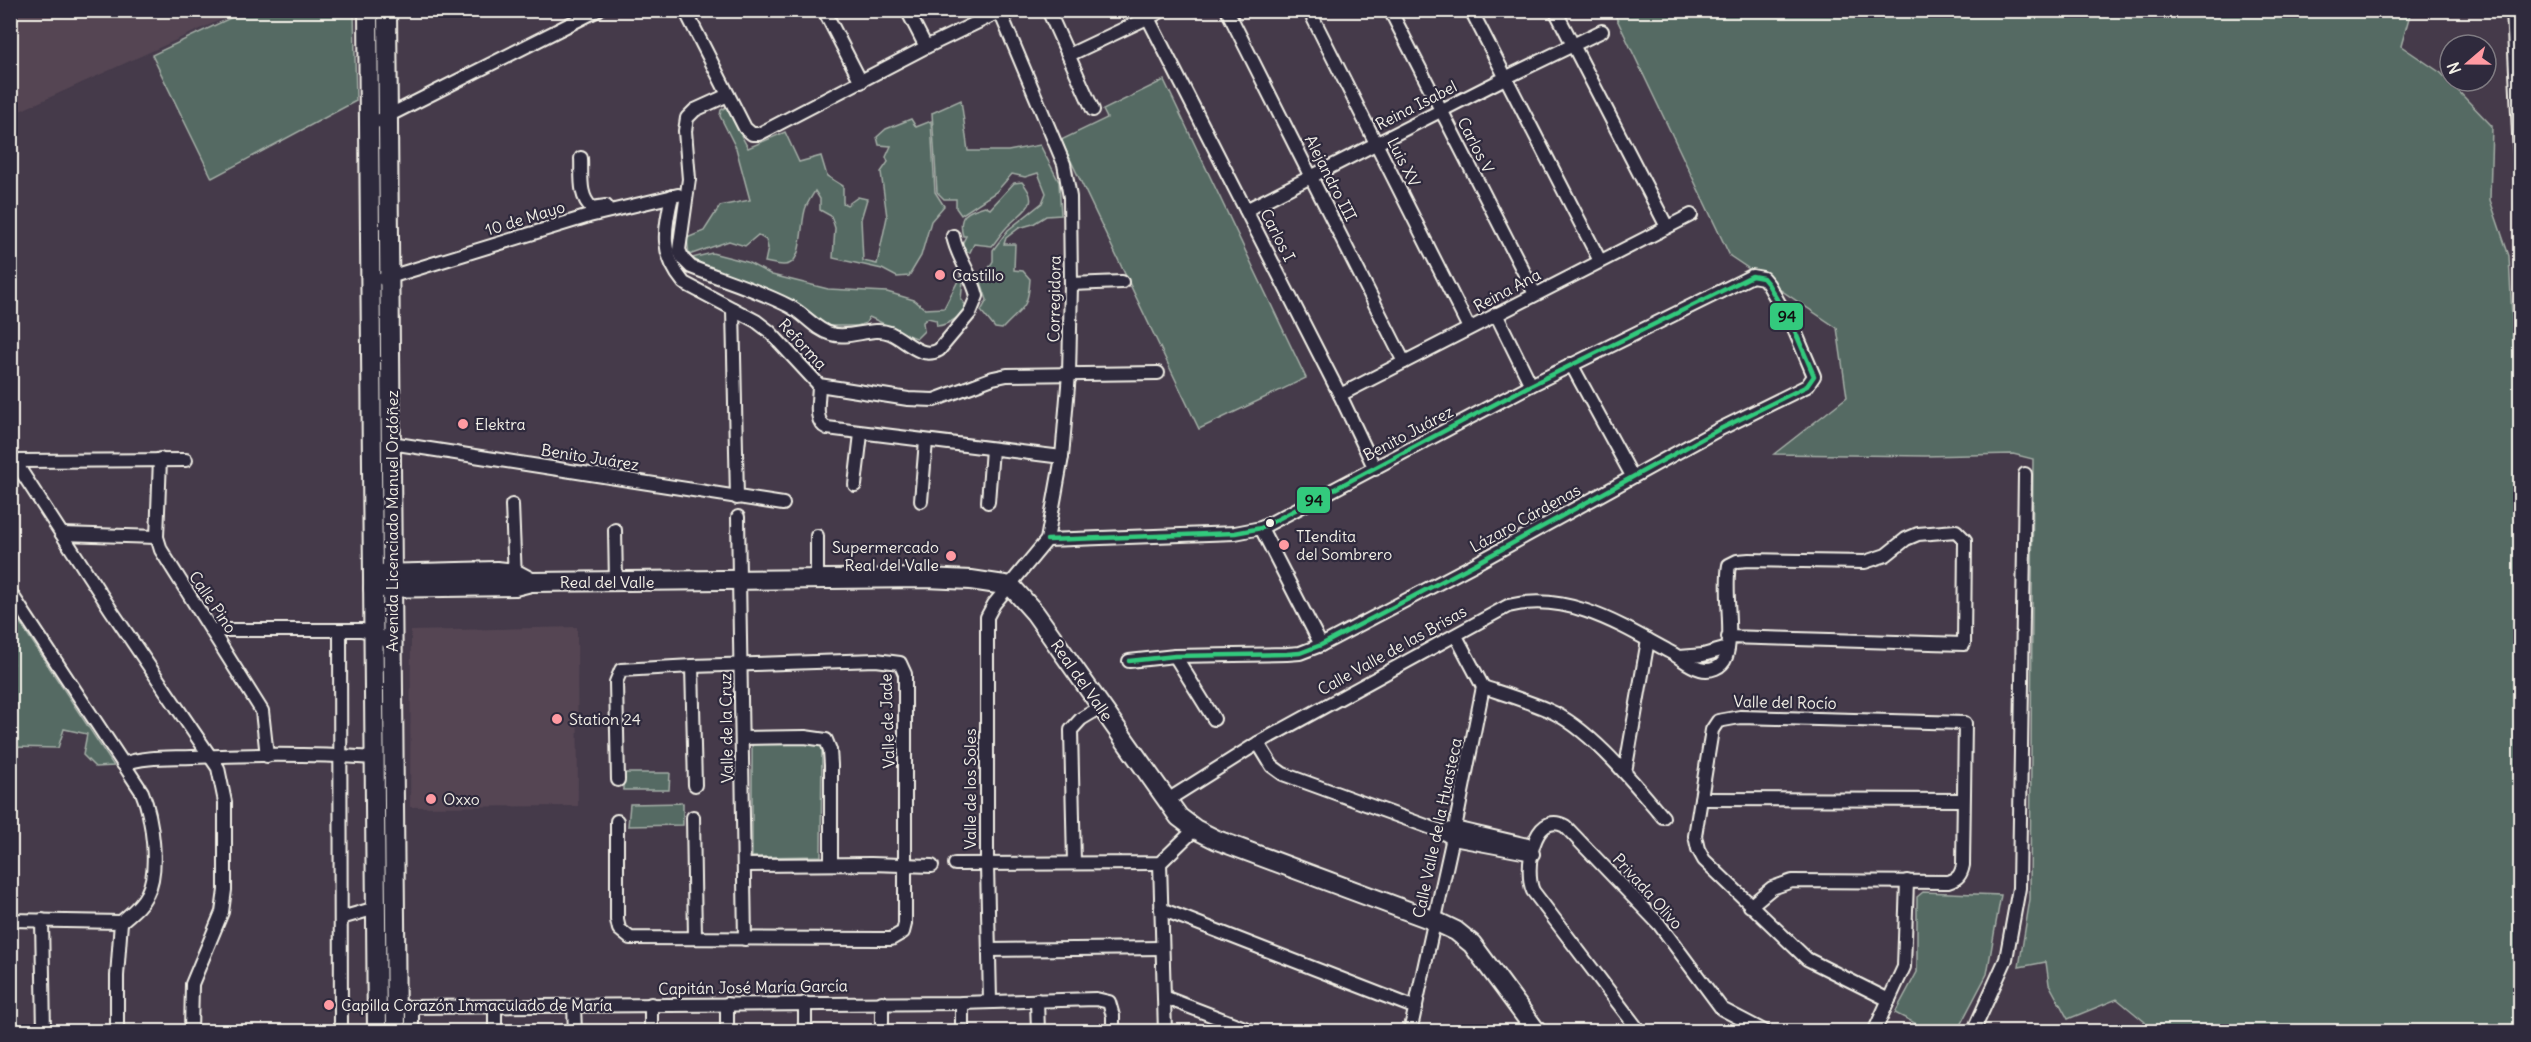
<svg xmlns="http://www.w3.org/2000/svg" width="2531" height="1042" font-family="Delius,sans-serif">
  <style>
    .built { fill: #544553 }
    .green { fill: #556a64; stroke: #a4aea6; stroke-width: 1.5 }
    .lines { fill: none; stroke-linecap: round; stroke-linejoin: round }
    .street-casing { stroke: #f4f1e8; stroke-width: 16 }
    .secondary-casing { stroke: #f4f1e8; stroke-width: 22 }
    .street { stroke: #2f2a3d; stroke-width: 12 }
    .secondary { stroke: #2f2a3d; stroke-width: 18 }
    .bus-1-casing { stroke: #2f2a3d; stroke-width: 9 }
    .bus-1 { stroke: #33ca7d; stroke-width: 4.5 }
    .poi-dot { fill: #ff9aa2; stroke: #2f2a3d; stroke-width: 2 }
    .bus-dot { fill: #f4f1e8; stroke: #2f2a3d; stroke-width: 2 }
    .labels { text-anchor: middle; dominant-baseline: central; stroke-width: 4.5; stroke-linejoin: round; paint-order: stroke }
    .street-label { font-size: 16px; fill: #f4f1e8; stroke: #2f2a3d }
    .poi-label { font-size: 16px; fill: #f4f1e8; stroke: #2f2a3d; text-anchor: start }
    .line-badge { stroke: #2f2a3d; stroke-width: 2 }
    .pale-badge-label { font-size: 16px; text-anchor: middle; font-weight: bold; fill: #111 }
  </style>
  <rect width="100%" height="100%" fill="#453a4a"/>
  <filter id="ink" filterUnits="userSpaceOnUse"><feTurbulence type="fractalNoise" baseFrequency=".0167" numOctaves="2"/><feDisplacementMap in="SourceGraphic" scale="12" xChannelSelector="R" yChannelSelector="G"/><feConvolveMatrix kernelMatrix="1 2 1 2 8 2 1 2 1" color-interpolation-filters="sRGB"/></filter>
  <g filter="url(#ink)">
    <g class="built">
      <path d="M11 10H240V11L11 115Z"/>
      <path d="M577 627 578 806 410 807 411 631Z"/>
    </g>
    <g class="green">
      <path d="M245 11H354L356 101 212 178 152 55Z"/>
      <path d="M1613 11H2411L2401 46 2441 73 2492 126 2490 200 2509 256 2520 477V1031H2145V1022L2117 999 2068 1019 2049 984 2046 962 2019 967 2030 899 2033 459 2013 454 1925 456 1774 454 1847 397 1837 328 1730 256Z"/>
      <path d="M1164 80 1306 378 1199 429 1061 140 1107 118 1103 110Z"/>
      <path d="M961 100 968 151H1008L1040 145 1059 182 1061 215 1046 216 1033 224 1019 228 1006 238 1004 244H1015L1014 270 1023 271 1030 279C1028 311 1022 307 1002 329L995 328 981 311 987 300 981 282 993 261V250L1008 230 1042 203 1046 193 1038 173 1025 177 1012 174 996 192 961 215 956 208V199H944L937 192 932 113Z"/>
      <path d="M726 107 748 148 785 132 799 162 821 156 827 176 843 186V203L847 205 858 197 867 199 861 219 863 261 877 264 887 217 881 172 888 162 886 157 891 146 879 145 877 137 886 129 911 119 916 127 931 121 935 192 944 206 931 221 921 256 909 276 897 277 882 269 833 258 835 228 831 216 820 210V199L815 191C812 196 808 202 806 207 800 221 804 258 789 264 782 267 772 263 765 262L768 248 766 240 758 235 745 246 729 241 689 255 687 238 704 231 720 206 750 200 736 148 720 116 721 110Z"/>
      <path d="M1022 182C1041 204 1025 209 1010 224 1002 231 998 239 992 246L974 244 970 252 963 253 960 248 966 236H963C957 215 967 211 985 206L990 209 1014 183Z"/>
      <path d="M712 253 747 262 772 275 828 289 887 292 914 300 925 309 944 308 960 277 963 281 961 299 967 307C962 316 948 325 937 326L936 320 928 318 923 322 924 331 917 338C900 335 885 323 869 317L866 323 857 326H828L803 307 758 285 715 272 692 258Z"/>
      <path d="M15 615 114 766 95 767 83 755 87 734 64 729 58 748 11 747V736L15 735 11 617Z"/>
      <path d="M752 743 822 744 821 856 752 857Z"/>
      <path d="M623 773H670L669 790H623Z"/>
      <path d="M683 803V825L628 826 630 804Z"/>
      <path d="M1923 892 2001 895 1987 974 1957 1031H1930L1895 1013 1917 972V897Z"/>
    </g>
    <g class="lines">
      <g class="street-casing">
        <g id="street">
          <path d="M685 10 745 128 752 134H759L926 47 1003 10"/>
          <path d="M824 10 861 82"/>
          <path d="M907 10 926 47"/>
          <path d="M1048 10 1093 110"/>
          <path d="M1144 10 1340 395 1375 469"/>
          <path d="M1227 10 1404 362"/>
          <path d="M1309 10 1469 328"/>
          <path d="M1390 10 1535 294"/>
          <path d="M1471 10 1600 261"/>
          <path d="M1555 10 1667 227"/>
          <path d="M2513 10 2520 155"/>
          <path d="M1069 55 1164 10"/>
          <path d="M728 95 695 110 687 118 685 131 689 179 679 250 683 259 691 267C724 280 758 290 789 306 805 314 814 329 831 334 850 340 872 326 890 333 906 340 921 360 939 350L970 313 977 296C972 274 957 258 953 236"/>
          <path d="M368 126 598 10"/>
          <path d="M581 158C582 175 578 196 592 208L606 206"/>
          <path d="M672 196C664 230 660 254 684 283L756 321 769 331 819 385 908 399 934 400 993 378 1007 375 1158 373"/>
          <path d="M1246 210 1505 78 1602 31"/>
          <path d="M383 279 589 216 678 195"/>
          <path d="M1071 284 1122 282"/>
          <path d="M733 309 737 498"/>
          <path d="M1496 314 1531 385"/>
          <path d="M1571 364 1632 476"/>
          <path d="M819 385C819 399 813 422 827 428L1062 457"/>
          <path d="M1340 395 1691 215"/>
          <path d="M391 443 783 504"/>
          <path d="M10 454 111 610 218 768 225 802V890L222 912 192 984 191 1032"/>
          <path d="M160 459 157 537 161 550 262 711 267 756"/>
          <path d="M15 461 186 460"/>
          <path d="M855 485 861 434"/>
          <path d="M921 501 926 441"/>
          <path d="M988 502 992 449"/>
          <path d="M512 505 515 579"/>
          <path d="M738 517 745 939"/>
          <path d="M1261 528 1321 645"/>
          <path d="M615 530 616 582"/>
          <path d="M62 534 157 537"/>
          <path d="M817 536V579"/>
          <path d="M1047 540 1235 533 1261 528 1531 385 1752 276 1763 278 1768 284 1794 329 1814 376 1807 386 1716 431 1473 565 1321 645 1300 653 1287 654 1175 656 1129 661"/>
          <path d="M10 592 142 792C152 816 160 870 147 894 141 906 131 913 121 922L10 920"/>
          <path d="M213 630H361C376 632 383 637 393 647"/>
          <path d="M340 630 341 1032"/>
          <path d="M1175 656 1214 719"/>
          <path d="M1680 657 1703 655 1728 648"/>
          <path d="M692 666 695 785"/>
          <path d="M1483 687C1504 694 1527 701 1548 710 1589 727 1634 783 1663 817"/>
          <path d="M742 738 805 737 826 740 830 750 831 765V864"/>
          <path d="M1258 743 1272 766 1283 774 1440 831 1453 839 1533 854"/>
          <path d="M123 764C145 756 169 758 193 757 253 754 314 754 374 758"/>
          <path d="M1625 772 1648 640"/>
          <path d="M1701 799 1963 800"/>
          <path d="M1166 801 1258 743 1508 606C1566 591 1619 624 1668 651 1679 656 1688 666 1700 669 1710 672 1722 668 1726 657 1734 634 1724 592 1729 565L1737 561 1749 560 1865 562 1886 555 1906 539 1918 534 1956 531 1965 540 1964 644 1728 637"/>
          <path d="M693 817 695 938"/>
          <path d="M617 821V920L619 929 630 938 880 939H891L903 932 905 924V674L900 663 876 660 692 666 621 670 616 682 618 780"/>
          <path d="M1448 830 1455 828 1528 845"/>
          <path d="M1074 863 1071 730 1081 719 1101 707"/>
          <path d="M1160 863 1165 1032"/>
          <path d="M955 864 1160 863 1195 829"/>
          <path d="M744 865 871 864 932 866"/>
          <path d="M1750 906 1772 888 1792 881 1948 882C1958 879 1961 875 1963 865L1965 723 1740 717 1718 721 1712 730 1695 836 1698 849 1704 860 1807 959 1889 1000"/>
          <path d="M1161 909 1416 1008"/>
          <path d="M341 918 376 908"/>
          <path d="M42 920 44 1032"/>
          <path d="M989 950 1162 948"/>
          <path d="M1164 997 1255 1032"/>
          <path d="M1037 1000 1038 1032"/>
          <path d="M990 1001 987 865V617L994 604 1047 540 1062 457 1069 374 1071 284 1070 197 1064 164 1000 12"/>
          <path d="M882 1002V1032"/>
          <path d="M805 1003V1032"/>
          <path d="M962 1003V1032"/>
          <path d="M651 1004V1032"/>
          <path d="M727 1004V1032"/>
          <path d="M574 1006 575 1032"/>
          <path d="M396 1007 962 1003 1096 999 1109 1002 1113 1016V1032"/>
          <path d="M412 1007V1032"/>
          <path d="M495 1007V1032"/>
          <path d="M117 1032V976L121 922"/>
          <path d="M1410 1032 1455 828 1483 687 1456 636"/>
          <path d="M1640 1032 1533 891C1524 871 1533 809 1565 826L1659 924 1722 1009 1766 1032"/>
          <path d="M1874 1032 1904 967 1907 881"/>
          <path d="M1973 1032 2006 959 2019 888 2025 474"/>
        </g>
      </g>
      <g class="secondary-casing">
        <g id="secondary">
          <path d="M368 10 377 1032"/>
          <path d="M387 10 396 1032"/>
          <path d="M379 574 497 571 514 573 531 582"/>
          <path d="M373 588 515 586 531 582 926 578 971 580 1011 586 1035 613 1179 817 1195 829 1217 840 1435 921 1456 931 1472 944 1537 1032"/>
        </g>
      </g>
      <use href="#street" class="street"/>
      <use href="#secondary" class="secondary"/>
      <g class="bus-1-casing">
        <path id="bus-1" d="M1047 540 1235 533 1261 528 1531 385 1752 276 1763 278 1768 284 1794 329 1814 376 1807 386 1716 431 1473 565 1321 645 1300 653 1287 654 1175 656 1129 661"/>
      </g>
      <use href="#bus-1" class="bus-1"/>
    </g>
  </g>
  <g class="poi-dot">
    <circle cx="940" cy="275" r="6"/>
    <circle cx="463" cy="424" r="6"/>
    <circle cx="1284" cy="545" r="6"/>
    <circle cx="951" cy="556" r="6"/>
    <circle cx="557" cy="719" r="6"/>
    <circle cx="431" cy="799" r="6"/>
    <circle cx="329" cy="1005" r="6"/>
  </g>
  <circle class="bus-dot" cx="1270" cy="523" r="5"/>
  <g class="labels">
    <g class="street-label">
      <text transform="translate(1416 105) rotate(-27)">Reina Isabel</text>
      <text transform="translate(1476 145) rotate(63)">Carlos V</text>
      <text transform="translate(1404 162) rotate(63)">Luis XV</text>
      <text transform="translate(1331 178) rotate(63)">Alejandro III</text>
      <text transform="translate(525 218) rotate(-17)">10 de Mayo</text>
      <text transform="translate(1278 235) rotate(63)">Carlos I</text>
      <text transform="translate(1507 290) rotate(-28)">Reina Ana</text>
      <text transform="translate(1054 299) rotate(-89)">Corregidora</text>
      <text transform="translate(803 344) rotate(47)">Reforma</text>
      <text transform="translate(1408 433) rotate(-28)">Benito Juárez</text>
      <text transform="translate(590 457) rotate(9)">Benito Juárez</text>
      <text transform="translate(1525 518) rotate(-29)">Lázaro Cárdenas</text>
      <text transform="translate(392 521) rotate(-90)">Avenida Licenciado Manuel Ordóñez</text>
      <text x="607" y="582">Real del Valle</text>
      <text transform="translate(213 602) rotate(56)">Calle Pino</text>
      <text transform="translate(1392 650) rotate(-29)">Calle Valle de las Brisas</text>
      <text transform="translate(1082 680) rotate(55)">Real del Valle</text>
      <text transform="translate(1785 702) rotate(1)">Valle del Rocío</text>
      <text transform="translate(887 721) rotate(-92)">Valle de Jade</text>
      <text transform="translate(726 728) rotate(-91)">Valle de la Cruz</text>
      <text transform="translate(970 789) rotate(-90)">Valle de los Soles</text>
      <text transform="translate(1437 828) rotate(-78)">Calle Valle de la Huasteca</text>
      <text transform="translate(1648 891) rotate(48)">Privada Olivo</text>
      <text transform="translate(753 987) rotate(-1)">Capitán José María García</text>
    </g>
    <g class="poi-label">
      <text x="952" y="275">Castillo</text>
      <text x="475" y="424">Elektra</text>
      <text x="1296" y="536">TIendita<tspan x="1296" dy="18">del Sombrero</tspan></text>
      <text x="939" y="547" text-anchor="end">Supermercado<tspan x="939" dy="18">Real del Valle</tspan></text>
      <text x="569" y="719">Station 24</text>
      <text x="443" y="799">Oxxo</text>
      <text x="341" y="1005">Capilla Corazón Inmaculado de María</text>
    </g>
  </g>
  <g class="line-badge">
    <rect x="1769" y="302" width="35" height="29" rx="6" fill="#33ca7d"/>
    <rect x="1296" y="486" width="35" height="28" rx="6" fill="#33ca7d"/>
  </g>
  <g class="pale-badge-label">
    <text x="1787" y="322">94</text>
    <text x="1314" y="506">94</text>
  </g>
  <rect width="2531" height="1042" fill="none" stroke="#2f2a3d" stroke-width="36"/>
  <rect x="18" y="18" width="2495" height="1006" fill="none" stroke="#f4f1e8" stroke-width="2" filter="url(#ink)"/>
  <g transform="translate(2468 63) rotate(250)"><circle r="28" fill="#2f2a3d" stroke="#7e7a81" stroke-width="1.5"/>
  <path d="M0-4.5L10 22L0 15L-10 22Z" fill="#ff9aa2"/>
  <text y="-9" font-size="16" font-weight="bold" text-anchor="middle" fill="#f4f1e8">N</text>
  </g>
</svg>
